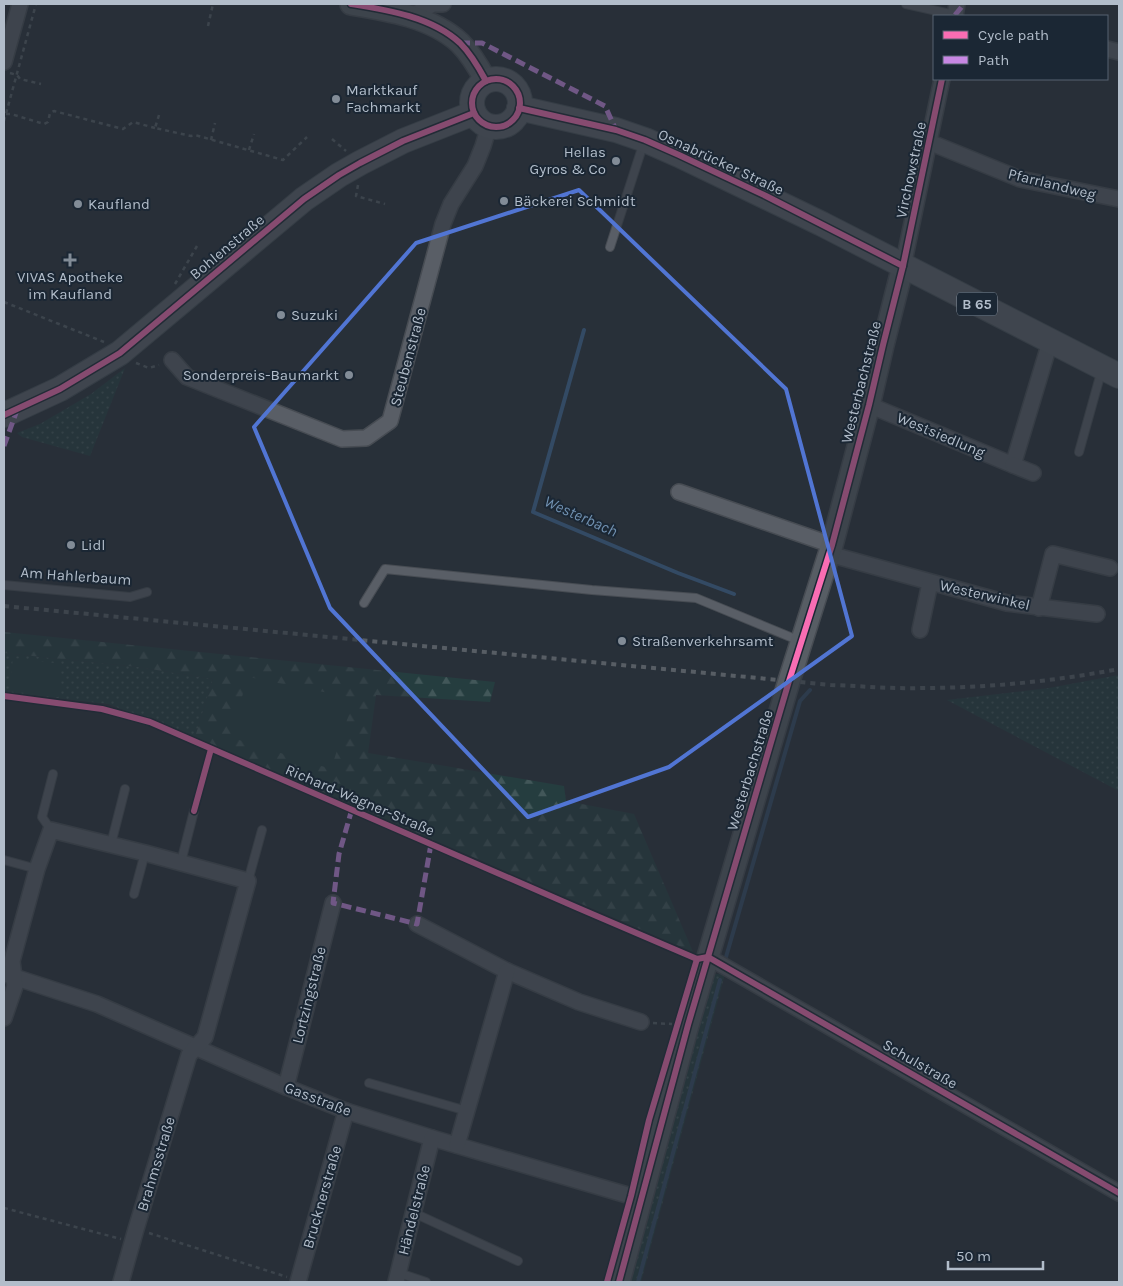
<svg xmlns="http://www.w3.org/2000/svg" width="1123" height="1286" font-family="Karla,sans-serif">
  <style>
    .grass { fill: url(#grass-dots) }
    .forest { fill: url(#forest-firs) }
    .pitch { fill: #253d3f }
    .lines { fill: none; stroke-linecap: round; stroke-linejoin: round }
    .stream { stroke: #334a64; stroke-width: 4 }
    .lane-casing { stroke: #474c53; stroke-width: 10 }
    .street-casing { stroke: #474c53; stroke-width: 18 }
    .secondary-casing { stroke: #474c53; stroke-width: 24 }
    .primary-casing { stroke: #464d55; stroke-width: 26 }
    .path { stroke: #565d64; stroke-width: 2.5; stroke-dasharray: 4 4; stroke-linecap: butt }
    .lane { stroke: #595e66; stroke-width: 8 }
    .street { stroke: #595e66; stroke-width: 15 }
    .secondary { stroke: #575d64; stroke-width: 21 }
    .primary { stroke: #5b6168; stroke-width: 24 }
    .rail { stroke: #575d64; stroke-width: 4; stroke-dasharray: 5 5; stroke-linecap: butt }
    .quiet { stroke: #c787e3; stroke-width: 5; stroke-dasharray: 10 5; stroke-linecap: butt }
    .cycleway-casing { stroke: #1b2734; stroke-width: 9 }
    .cycleway { stroke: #f96db3; stroke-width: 6 }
    .marked { fill: none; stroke: #5175d3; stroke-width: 4; stroke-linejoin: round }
    .poi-dot { fill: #828c97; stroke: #1b2734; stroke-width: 2 }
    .labels { text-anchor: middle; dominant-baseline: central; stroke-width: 4; stroke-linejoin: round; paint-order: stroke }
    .shield { fill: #1b2734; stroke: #85909d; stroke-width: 1 }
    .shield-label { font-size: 14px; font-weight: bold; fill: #b2bdca }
    .poi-label { font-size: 15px; fill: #b2bdca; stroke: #1b2734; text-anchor: start }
    .street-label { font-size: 15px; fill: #b2bdca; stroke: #1b2734 }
    .water-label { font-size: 16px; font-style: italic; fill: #7090b0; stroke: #1b2734 }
  </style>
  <defs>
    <pattern id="grass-dots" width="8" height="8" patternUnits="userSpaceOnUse" patternTransform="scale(1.25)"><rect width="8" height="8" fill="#253d3f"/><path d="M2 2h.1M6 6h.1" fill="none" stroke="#425759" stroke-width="1.8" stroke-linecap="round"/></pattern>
    <pattern id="forest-firs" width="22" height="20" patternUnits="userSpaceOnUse" patternTransform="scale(1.25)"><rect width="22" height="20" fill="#253d3f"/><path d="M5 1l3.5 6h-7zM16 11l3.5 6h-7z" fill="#425759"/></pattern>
  </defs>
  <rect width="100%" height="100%" fill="#283039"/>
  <g class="grass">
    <path d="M125 368 90 456 22 437 17 433 40 424 91 394Z"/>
    <path d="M4 653 138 667 213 679 195 737 108 704 4 692Z"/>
    <path d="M1119 675V791L947 700 1049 688Z"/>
    <path d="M712 974H725L641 1282H629Z"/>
  </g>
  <path class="forest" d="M4 632 495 682 490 702 376 695 368 753 564 786 566 801 634 814 693 952 195 737 213 679 138 667 4 653Z"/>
  <g class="pitch">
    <path d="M13 658 62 664 58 697 9 691Z"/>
    <path d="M248 677 354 698 331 769 230 737Z"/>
  </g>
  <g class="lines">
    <g class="stream">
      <path d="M584 330 533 512 678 573 734 594"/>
      <path d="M726 957 800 701 810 690"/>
      <path d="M638 1282 720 980"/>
    </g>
    <g class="lane-casing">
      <g id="lane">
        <path d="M906 4 955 15"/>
        <path d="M610 247 644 142"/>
        <path d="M1079 452 1102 369"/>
        <path d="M4 585 130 597 147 592"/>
        <path d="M364 603 385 569 592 590 696 598 800 641"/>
        <path d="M51 830 42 817 53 774"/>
        <path d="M111 844 125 789"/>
        <path d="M4 860 37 869"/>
        <path d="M181 862 194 811"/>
        <path d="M248 881 262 830"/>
        <path d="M134 894 145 853"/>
        <path d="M369 1083 467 1111"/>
        <path d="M414 1213 518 1261"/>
        <path d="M399 1273 426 1282"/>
      </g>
    </g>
    <g class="street-casing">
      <g id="street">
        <path d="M955 16 957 4"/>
        <path d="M410 17 433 4H443"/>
        <path d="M1107 49 1119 52"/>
        <path d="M4 62 20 4"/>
        <path d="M929 142 1020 179 1119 199"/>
        <path d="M903 266 942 79"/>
        <path d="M172 360 187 377 342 439 366 438 390 421 443 224 451 204 475 166 483 146 489 126"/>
        <path d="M869 405 1013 465 1050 342"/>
        <path d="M1013 465 1033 473"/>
        <path d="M679 492 832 545"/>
        <path d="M829 554 1007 603 1097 614"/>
        <path d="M1039 608 1053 554 1110 568"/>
        <path d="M920 630 930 583"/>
        <path d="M417 924 507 971 579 1002 641 1022"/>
        <path d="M708 957 1119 1193"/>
        <path d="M5 974 97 1004 286 1087 346 1111 432 1138 641 1199"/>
        <path d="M4 1018 15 986 12 961 37 869 51 830 145 853 248 881 205 1037 189 1055 136 1229 121 1282"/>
        <path d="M286 1087 333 903"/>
        <path d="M457 1145 507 971"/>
        <path d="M298 1282 346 1111"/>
        <path d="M396 1282 432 1138"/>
      </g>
    </g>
    <g class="secondary-casing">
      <g id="secondary">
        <path d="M351 4C388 10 432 17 460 43 471 54 479 68 486 81"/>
        <path d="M619 1282 688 1025 789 681 832 545 869 405 883 345 903 266"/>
      </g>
    </g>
    <g class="primary-casing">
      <g id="primary">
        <circle cx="496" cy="103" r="24"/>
        <path d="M519 108 616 130 645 140 679 155 822 224 1119 376"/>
        <path d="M4 415 60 389 120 353 304 199 339 175 360 163 403 141 474 113"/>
      </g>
    </g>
    <g class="path">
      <path d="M208 26 213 4"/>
      <path d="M10 73 17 75 20 79 41 84"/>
      <path d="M6 114H11L44 124 48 122 50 113 54 111 123 129 133 122 155 128"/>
      <path d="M159 115 155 128 191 136 195 135 283 160 307 137"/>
      <path d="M4 121 36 4"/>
      <path d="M332 139 346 151"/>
      <path d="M211 140 215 123"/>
      <path d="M249 150 254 134"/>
      <path d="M358 185 356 196 385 204"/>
      <path d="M175 284 197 246"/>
      <path d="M4 302 104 342"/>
      <path d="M136 363 149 368 159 365"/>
      <path d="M653 1023 672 1024"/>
      <path d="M4 1208 121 1239"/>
      <path d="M149 1233 287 1277"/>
    </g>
    <use href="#lane" class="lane"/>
    <use href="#street" class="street"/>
    <use href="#secondary" class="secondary"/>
    <use href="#primary" class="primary"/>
    <path class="rail" d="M4 606 831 685C862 686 892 689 922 688 988 688 1055 681 1119 669"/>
    <g class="quiet">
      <path d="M955 15 964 4"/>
      <path d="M460 43H482L605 106 616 130"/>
      <path d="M4 446 17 410"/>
      <path d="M352 809 339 854 333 903 417 924 431 844"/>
    </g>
    <g class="cycleway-casing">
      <g id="cycleway">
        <path d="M351 4C388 10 432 17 460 43 471 54 479 68 486 81"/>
        <circle cx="496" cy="103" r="24"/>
        <path d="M519 108 616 130 645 140 679 155 766 196 903 266"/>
        <path d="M4 415 60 389 120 353 304 199 339 175 360 163 403 141 474 113"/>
        <path d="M4 696 102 709 150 722 578 908 697 959 708 957"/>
        <path d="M194 811 211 749"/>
        <path d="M708 957 1119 1193"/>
        <path d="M607 1282 631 1196 649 1120 697 959"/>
        <path d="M619 1282 688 1025 789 681 832 545 869 405 883 345 903 266 942 79"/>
      </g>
    </g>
    <use href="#cycleway" class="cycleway"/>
  </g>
  <path d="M0 0H1123V1286H0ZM579 190 786 389 852 636 669 767 528 817 330 608 254 427 416 243Z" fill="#283039" fill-opacity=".55" fill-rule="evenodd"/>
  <path class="marked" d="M579 190 786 389 852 636 669 767 528 817 330 608 254 427 416 243Z"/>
  <g class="poi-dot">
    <circle cx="336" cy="99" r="5"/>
    <circle cx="616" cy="161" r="5"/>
    <circle cx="504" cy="201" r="5"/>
    <circle cx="78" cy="204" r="5"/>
    <path d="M67.5 252.5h5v5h5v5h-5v5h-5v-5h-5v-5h5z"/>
    <circle cx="281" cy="315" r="5"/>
    <circle cx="349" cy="375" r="5"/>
    <circle cx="71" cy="545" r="5"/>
    <circle cx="622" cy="641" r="5"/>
  </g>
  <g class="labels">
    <rect class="shield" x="957" y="292.5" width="40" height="23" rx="4"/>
    <g class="shield-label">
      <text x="977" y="304">B 65</text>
    </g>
    <g class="poi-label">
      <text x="346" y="90">Marktkauf<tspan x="346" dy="17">Fachmarkt</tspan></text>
      <text x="606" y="152" text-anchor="end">Hellas<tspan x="606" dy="17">Gyros &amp; Co</tspan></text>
      <text x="514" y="201">Bäckerei Schmidt</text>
      <text x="88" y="204">Kaufland</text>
      <text x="70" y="277" text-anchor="middle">VIVAS Apotheke<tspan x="70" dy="17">im Kaufland</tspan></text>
      <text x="291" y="315">Suzuki</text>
      <text x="339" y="375" text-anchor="end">Sonderpreis-Baumarkt</text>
      <text x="81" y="545">Lidl</text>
      <text x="632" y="641">Straßenverkehrsamt</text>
    </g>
    <g class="street-label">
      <text transform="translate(721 162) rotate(25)">Osnabrücker Straße</text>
      <text transform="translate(911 170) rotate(-78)">Virchowstraße</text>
      <text transform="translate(1052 184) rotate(14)">Pfarrlandweg</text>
      <text transform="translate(227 247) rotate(-40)">Bohlenstraße</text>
      <text transform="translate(408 357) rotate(-75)">Steubenstraße</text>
      <text transform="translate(861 382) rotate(-76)">Westerbachstraße</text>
      <text transform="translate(941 435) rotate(23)">Westsiedlung</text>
      <text transform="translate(76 576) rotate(4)">Am Hahlerbaum</text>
      <text transform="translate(985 595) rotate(13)">Westerwinkel</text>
      <text transform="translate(750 770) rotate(-73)">Westerbachstraße</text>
      <text transform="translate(360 800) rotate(23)">Richard-Wagner-Straße</text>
      <text transform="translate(309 995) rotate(-76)">Lortzingstraße</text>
      <text transform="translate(920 1064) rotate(30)">Schulstraße</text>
      <text transform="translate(318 1099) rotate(21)">Gasstraße</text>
      <text transform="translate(156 1164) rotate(-73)">Brahmsstraße</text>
      <text transform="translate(322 1197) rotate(-74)">Brucknerstraße</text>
      <text transform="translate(414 1210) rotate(-76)">Händelstraße</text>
    </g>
    <g class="water-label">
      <text transform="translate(581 516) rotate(24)">Westerbach</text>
    </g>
  </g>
  <rect width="1123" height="1286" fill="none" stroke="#b2bdca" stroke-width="10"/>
  <rect x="933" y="15" width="175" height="65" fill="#1b2734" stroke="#576370"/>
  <rect x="943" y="31" width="25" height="8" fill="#f96db3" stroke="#576370"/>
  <text x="978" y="40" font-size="15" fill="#b2bdca">Cycle path</text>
  <rect x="943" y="56" width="25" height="8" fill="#c787e3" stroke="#576370"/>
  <text x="978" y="65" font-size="15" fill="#b2bdca">Path</text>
  <path d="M948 1261v8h95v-8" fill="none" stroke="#b2bdca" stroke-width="2.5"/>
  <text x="956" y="1261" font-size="15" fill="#b2bdca" stroke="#1b2734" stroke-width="4" paint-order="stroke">50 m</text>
</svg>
